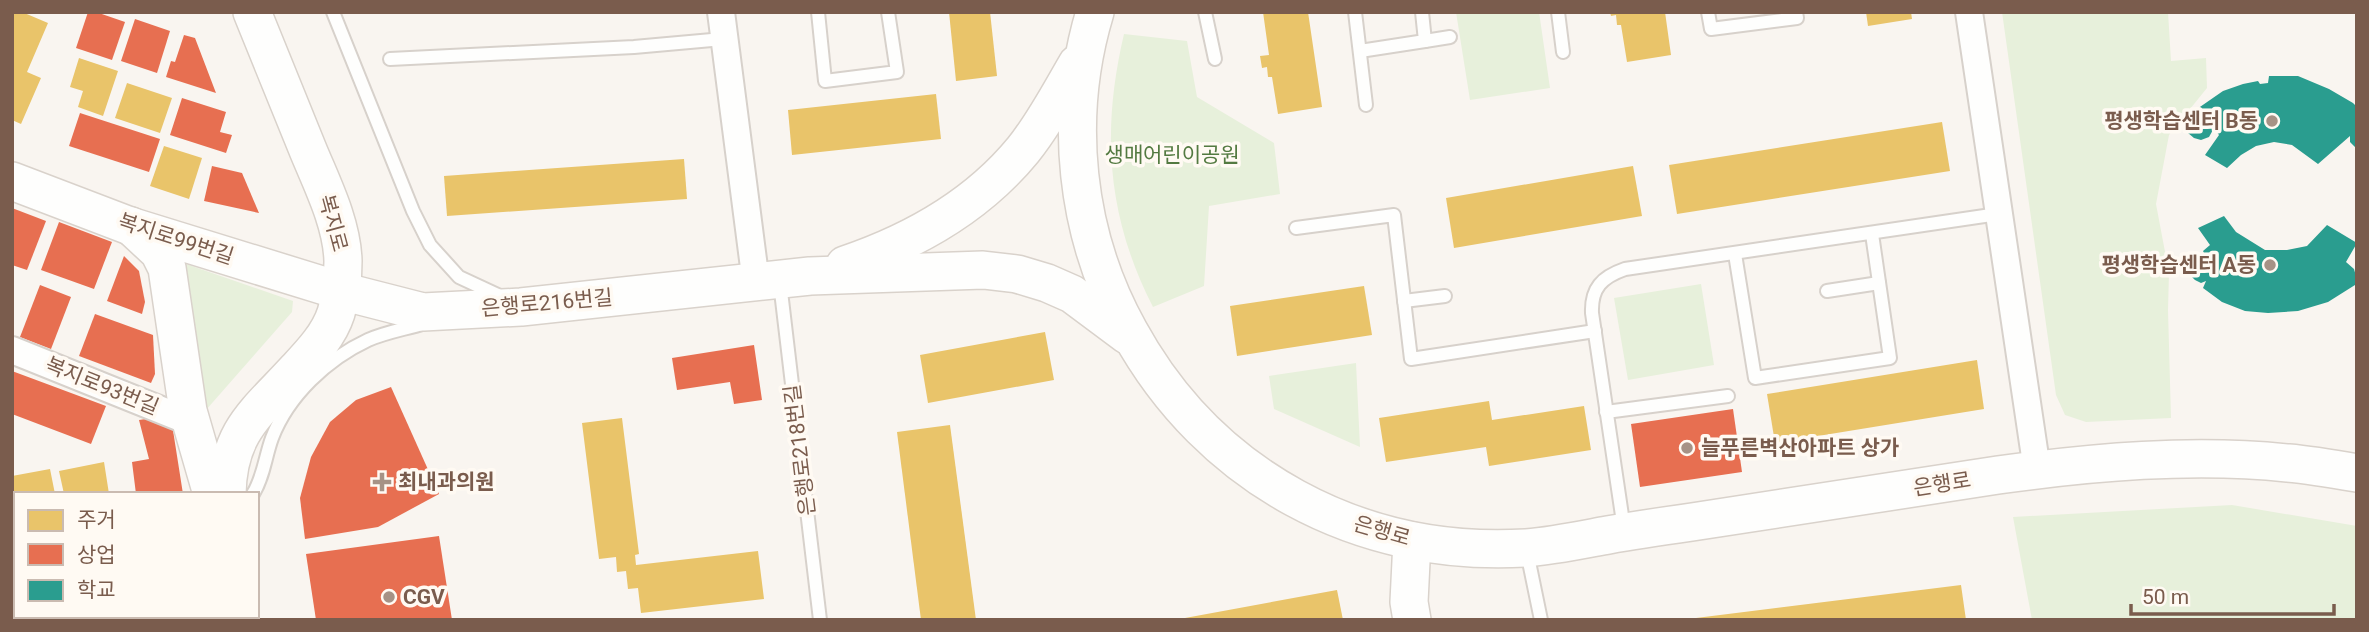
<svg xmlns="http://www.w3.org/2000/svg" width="2369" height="632" font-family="Roboto,'Noto Sans KR',sans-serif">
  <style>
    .green { fill: #e7f0db }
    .homes { fill: #e9c46a }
    .shops { fill: #e76f51 }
    .schools { fill: #2a9d8f }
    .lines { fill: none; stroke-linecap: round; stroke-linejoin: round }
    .lane-casing { stroke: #d7d1cb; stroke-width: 16 }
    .street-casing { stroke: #d7d1cb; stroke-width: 30 }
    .secondary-casing { stroke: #d9d2cb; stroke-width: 40 }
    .lane { stroke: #fefefd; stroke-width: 12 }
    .street { stroke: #fefefd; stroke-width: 26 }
    .secondary { stroke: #fefefd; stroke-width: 37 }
    .poi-dot { fill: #a69286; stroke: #fffaf3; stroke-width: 2.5 }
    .labels { text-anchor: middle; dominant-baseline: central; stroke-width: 7; stroke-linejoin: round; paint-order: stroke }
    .poi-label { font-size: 21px; font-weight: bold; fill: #7a5c4d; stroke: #fffaf3; text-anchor: start }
    .park-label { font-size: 21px; fill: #537a41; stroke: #fffaf3 }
    .street-label { font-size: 21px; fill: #7a5c4d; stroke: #fffaf3 }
  </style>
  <rect width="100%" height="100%" fill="#f9f5f0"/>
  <g class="green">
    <path d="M1456 12H1539L1550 88 1470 100Z"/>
    <path d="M2002 12H2168L2171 61 2206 58 2207 88 2169 135 2156 204 2169 273 2168 310 2171 418 2086 422 2065 415 2056 395Z"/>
    <path d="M1124 34 1187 41 1197 97 1274 143 1280 194 1209 206 1204 286 1153 307C1107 217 1101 132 1124 34Z"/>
    <path d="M186 264 293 301 292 312 206 410 183 270Z"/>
    <path d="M1701 284 1714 365 1628 380 1614 298Z"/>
    <path d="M1356 363 1360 447 1274 409 1269 376Z"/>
    <path d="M2232 505 2357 526V620H2032L2013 517Z"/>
  </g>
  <g class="homes">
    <path d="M12 12H22L48 23 27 72 41 78 21 124 12 120Z"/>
    <path d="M949 12H990L997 76 956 81Z"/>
    <path d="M1263 12H1308L1322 107 1278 114 1272 77H1268L1267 67 1262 68 1260 56 1269 55Z"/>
    <path d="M1610 12H1665L1671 55 1627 62 1621 25H1617L1616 15 1611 16Z"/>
    <path d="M1866 12H1911L1912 19 1868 26Z"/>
    <path d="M79 58 118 71 103 116 78 107 83 91 70 87Z"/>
    <path d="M127 83 172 98 160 133 115 118Z"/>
    <path d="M936 94 941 139 792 155 788 110Z"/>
    <path d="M1942 122 1950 171 1677 214 1669 165Z"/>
    <path d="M164 146 202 158 189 199 150 186Z"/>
    <path d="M684 159 687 199 447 216 444 176Z"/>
    <path d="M1633 166 1642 216 1454 248 1446 198Z"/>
    <path d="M1364 286 1372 335 1237 356 1230 306Z"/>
    <path d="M1045 332 1054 380 928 403 920 355Z"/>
    <path d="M1977 360 1984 409 1775 443 1767 394Z"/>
    <path d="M1489 401 1492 420 1584 406 1591 450 1489 466 1486 447 1386 462 1379 418Z"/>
    <path d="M622 418 639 554 635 555 636 565 758 551 764 599 641 613 638 588 628 589 626 571 617 572 616 557 599 559 582 423Z"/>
    <path d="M950 425 976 620H921L897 432Z"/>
    <path d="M104 462 109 494H64L59 471Z"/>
    <path d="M50 469 55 494H16L14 548 12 537V476Z"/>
    <path d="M1961 585 1966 620H1696V618Z"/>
    <path d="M1337 590 1343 620H1185V618Z"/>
    <path d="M29 616H93V618L30 620Z"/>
  </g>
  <g class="shops">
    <path d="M88 12H96L125 22 112 60 76 48Z"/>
    <path d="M135 19 170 31 157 73 121 61Z"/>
    <path d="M184 35 195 38 216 93 166 77 171 61 175 62Z"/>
    <path d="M182 98 226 112 220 132 232 135 226 153 170 135Z"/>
    <path d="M80 113 160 139 149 172 69 146Z"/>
    <path d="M212 166 242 173 259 213 204 201Z"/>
    <path d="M12 208 46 221 27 270 12 265Z"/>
    <path d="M59 222 112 242 94 289 41 270Z"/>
    <path d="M124 256 139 271 145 302 142 314 107 301Z"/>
    <path d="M40 285 71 297 51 349 20 337Z"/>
    <path d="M95 314 153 335 155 374 151 383 79 356Z"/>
    <path d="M754 345 762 400 734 404 730 382 677 390 672 358Z"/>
    <path d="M12 371 106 406 91 444 12 414Z"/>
    <path d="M391 387 439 494 378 527 305 539 300 498 311 457 330 422 356 400Z"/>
    <path d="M1733 409 1742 472 1640 487 1631 424Z"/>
    <path d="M159 417 172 424 183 494H136L132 462 149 459 139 420Z"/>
    <path d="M439 536 452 620H316L306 554Z"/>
    <rect x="127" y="616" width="69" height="4"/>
  </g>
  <g class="schools">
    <path d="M2269 76H2298L2329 89 2353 103 2357 107V149L2350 142V136L2318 164 2292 145 2274 142 2256 146 2241 155 2227 168 2205 155 2219 135 2214 128 2209 137 2201 140 2194 138 2188 133 2187 118 2196 113 2202 115 2197 109 2223 91 2243 84 2258 81 2260 84 2268 83Z"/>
    <path d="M2224 216 2236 232 2265 250H2287L2307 246 2327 225 2357 243 2346 262 2354 269 2356 276 2355 285 2328 302 2298 311 2268 313 2245 311 2222 302 2203 288 2206 281 2201 283 2195 280 2189 274V267L2200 255H2205L2203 251 2210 245 2198 228Z"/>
  </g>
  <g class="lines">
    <g class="lane-casing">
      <g id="lane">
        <path d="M333 12 413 211 430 245 459 277 502 297"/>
        <path d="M818 12 825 81 897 72 888 12"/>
        <path d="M1205 12 1215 59"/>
        <path d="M1355 12 1366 105"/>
        <path d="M1558 12 1563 52"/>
        <path d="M1708 12 1711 29 1797 18 1796 12"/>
        <path d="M1425 41 1450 37"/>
        <path d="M1360 51 1425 41 1422 12"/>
        <path d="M390 59 634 47 723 39"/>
        <path d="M1296 228 1394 215 1411 359 1595 331"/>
        <path d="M1735 254 1755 378 1890 358 1872 234"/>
        <path d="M780 283 820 620"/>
        <path d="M1827 291 1879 283"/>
        <path d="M1404 301 1445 296"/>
        <path d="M1606 412 1728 396"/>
        <path d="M253 494C264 476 265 457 272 438 288 396 327 359 368 340 386 332 406 329 425 323"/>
        <path d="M1624 529 1592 313C1591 288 1602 277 1625 269L1998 214"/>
        <path d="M1527 552 1541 620"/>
      </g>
    </g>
    <g class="street-casing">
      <g id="street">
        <path d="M721 12 756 283"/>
        <path d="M1969 12 2037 470"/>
        <path d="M12 350 191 422"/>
        <path d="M12 569H16"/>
      </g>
    </g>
    <g class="secondary-casing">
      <g id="secondary">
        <path d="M1095 12C1063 118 1075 234 1129 331 1209 477 1359 558 1526 548 1553 546 1581 540 1608 535 1636 530 1664 526 1692 522 1794 507 1896 491 1998 475 2093 462 2192 453 2288 463 2311 465 2334 469 2357 473"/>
        <path d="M12 181 130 226 341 291 423 312 521 307 810 276 983 270 1017 274 1047 283 1072 294 1127 335"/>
        <path d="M131 226 159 252 167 268 188 411 212 494"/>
        <path d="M845 265C913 242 977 206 1023 150 1044 124 1060 93 1077 64"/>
        <path d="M227 494C228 430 258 412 297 369 312 353 329 335 336 313 341 297 343 277 343 261 342 223 322 184 308 150 289 104 271 58 252 12"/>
        <path d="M237 616 238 620"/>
        <path d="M1412 620 1409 602 1412 541"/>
      </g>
    </g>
    <use href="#lane" class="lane"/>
    <use href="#street" class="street"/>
    <use href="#secondary" class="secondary"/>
  </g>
  <g class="poi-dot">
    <circle cx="2272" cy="121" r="7"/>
    <circle cx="2270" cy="265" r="7"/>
    <circle cx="1687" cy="448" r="7"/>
    <path d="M378.5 471.5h7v7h7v7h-7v7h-7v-7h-7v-7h7z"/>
    <circle cx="389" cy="597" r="7"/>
  </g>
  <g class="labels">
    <g class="poi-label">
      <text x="2258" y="121" text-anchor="end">평생학습센터 B동</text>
      <text x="2256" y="265" text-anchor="end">평생학습센터 A동</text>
      <text x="1701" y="448">늘푸른벽산아파트 상가</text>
      <text x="398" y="482">최내과의원</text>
      <text x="403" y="597">CGV</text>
    </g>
    <g class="park-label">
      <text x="1172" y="155">생매어린이공원</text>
    </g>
    <g class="street-label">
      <text transform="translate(333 223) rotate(75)">복지로</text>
      <text transform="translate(176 239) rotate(18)">복지로99번길</text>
      <text transform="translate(547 303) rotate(-5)">은행로216번길</text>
      <text transform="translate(102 386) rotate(22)">복지로93번길</text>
      <text transform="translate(800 450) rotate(-97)">은행로218번길</text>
      <text transform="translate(1942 484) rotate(-9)">은행로</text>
      <text transform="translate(1382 531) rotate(16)">은행로</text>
    </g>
  </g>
  <rect width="2369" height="632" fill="none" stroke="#7a5c4d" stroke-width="28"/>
  <rect x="14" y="492" width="245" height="126" fill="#fffaf3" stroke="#cabbb1" stroke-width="2"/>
  <rect x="28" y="510" width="35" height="21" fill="#e9c46a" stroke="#cabbb1" stroke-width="2"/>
  <text x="77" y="527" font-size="21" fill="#7a5c4d">주거</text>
  <rect x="28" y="544" width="35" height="21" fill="#e76f51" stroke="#cabbb1" stroke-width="2"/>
  <text x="77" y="562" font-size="21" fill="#7a5c4d">상업</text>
  <rect x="28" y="580" width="35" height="21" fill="#2a9d8f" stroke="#cabbb1" stroke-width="2"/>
  <text x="77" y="597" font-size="21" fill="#7a5c4d">학교</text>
  <path d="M2131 604v10h203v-10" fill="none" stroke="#7a5c4d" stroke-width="3.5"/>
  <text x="2142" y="604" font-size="21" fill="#7a5c4d" stroke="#fffaf3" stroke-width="5" paint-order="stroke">50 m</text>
</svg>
